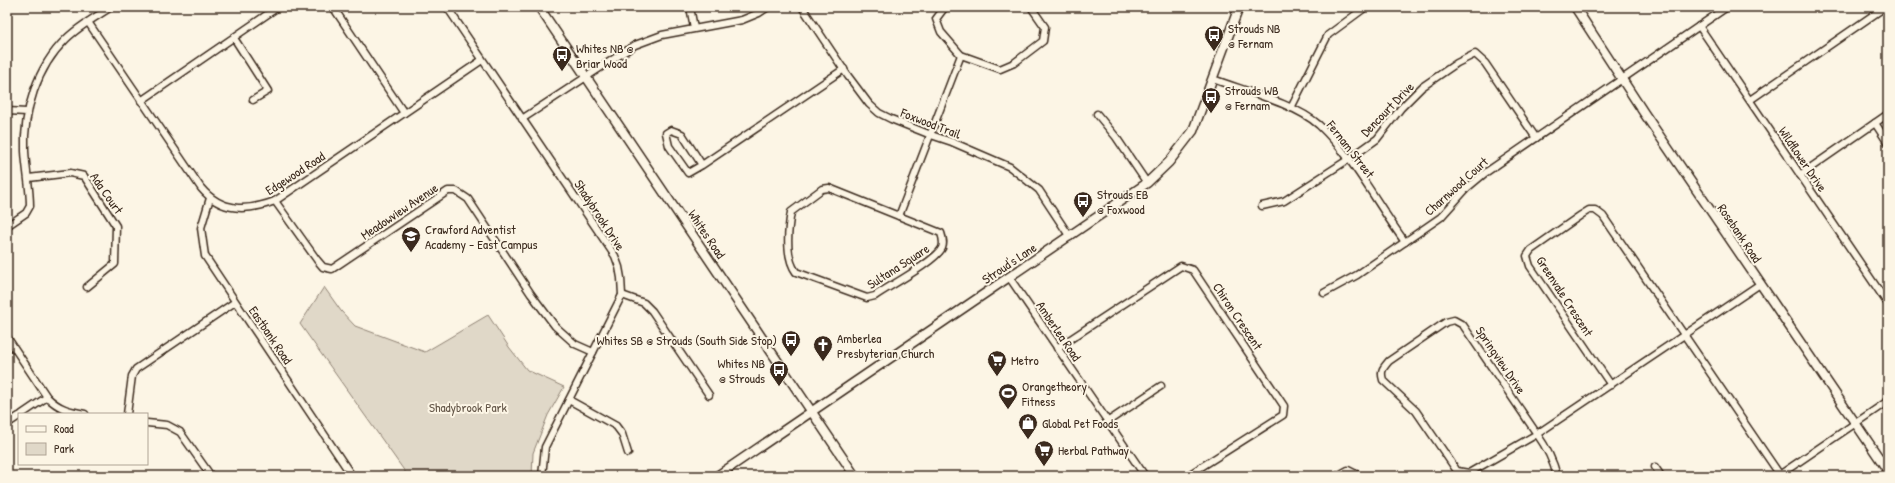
<svg xmlns="http://www.w3.org/2000/svg" width="1895" height="483" font-family="'Patrick Hand',sans-serif">
  <style>
    .green { fill: #e0d8c8; stroke: #8e8173 }
    .lines { fill: none; stroke-linecap: round; stroke-linejoin: round }
    .street-casing { stroke: #3b2a1e; stroke-width: 9 }
    .secondary-casing { stroke: #3b2a1e; stroke-width: 11 }
    .street { stroke: #fcf5e5; stroke-width: 6 }
    .secondary { stroke: #fcf5e5; stroke-width: 8 }
    .labels { text-anchor: middle; dominant-baseline: central; stroke-width: 4; stroke-linejoin: round; paint-order: stroke }
    .poi-label { font-size: 13px; fill: #3b2a1e; stroke: #fcf5e5; text-anchor: start }
    .street-label { font-size: 13px; fill: #3b2a1e; stroke: #fcf5e5 }
    .park-label { font-size: 13px; fill: #645648; stroke: #fcf5e5 }
  </style>
  <rect width="100%" height="100%" fill="#fcf5e5"/>
  <filter id="ink" filterUnits="userSpaceOnUse"><feTurbulence type="fractalNoise" baseFrequency=".025" numOctaves="2"/><feDisplacementMap in="SourceGraphic" scale="8" xChannelSelector="R" yChannelSelector="G"/><feConvolveMatrix kernelMatrix="1 2 1 2 8 2 1 2 1" color-interpolation-filters="sRGB"/></filter>
  <g filter="url(#ink)">
    <path class="green" d="M324 287 341 311 355 326 425 352 488 315 509 347 527 370 564 387 548 415 533 453 532 476H408L300 324Z"/>
    <g class="lines">
      <g class="street-casing">
        <g id="street">
          <path d="M333 7 404 113"/>
          <path d="M447 7 615 256 619 267 621 278 622 295 545 447 542 476"/>
          <path d="M690 7 694 28"/>
          <path d="M802 7 848 76 869 104 879 113 891 119 931 135 952 142 1010 167 1039 190 1070 237"/>
          <path d="M945 7 936 19 941 32 961 55 1000 69 1014 63 1043 41 1045 27 1031 7"/>
          <path d="M88 22 201 188C222 213 248 211 275 201L482 60"/>
          <path d="M1699 26 1888 304"/>
          <path d="M234 38 268 91 253 100"/>
          <path d="M1213 79C1244 91 1294 103 1319 125 1354 158 1377 204 1405 242"/>
          <path d="M1750 100 1885 7"/>
          <path d="M141 101 278 7"/>
          <path d="M1291 108 1328 35 1366 7"/>
          <path d="M7 111 27 112"/>
          <path d="M1097 114 1116 137 1147 183"/>
          <path d="M522 119 635 45 662 35 742 20 759 13 768 7"/>
          <path d="M1875 123 1888 143"/>
          <path d="M702 165 682 134 671 130 666 133 669 146 688 173 702 165 844 69"/>
          <path d="M1800 175 1888 114"/>
          <path d="M29 178 70 173 84 176 116 226 115 264 87 287"/>
          <path d="M829 188 941 233C943 239 944 243 942 248 935 262 889 286 875 296L867 298 796 272C785 257 788 229 791 212L822 189Z"/>
          <path d="M210 198 201 228 205 256 352 476"/>
          <path d="M275 201 317 260 323 267 332 269 448 191H456L468 199 531 294 555 326 575 344 593 352"/>
          <path d="M1262 206 1284 201 1349 159 1377 139 1401 108 1422 87 1457 63 1475 54 1485 63 1536 138"/>
          <path d="M899 216 961 55"/>
          <path d="M7 226 26 213 30 206C30 188 26 170 25 151 23 112 37 67 66 39 79 26 96 17 111 7"/>
          <path d="M1009 277 1145 476"/>
          <path d="M1324 293 1357 275 1441 217 1467 188 1485 173 1727 7"/>
          <path d="M622 295 644 303 652 311 709 395"/>
          <path d="M7 337 47 397C59 409 69 411 85 414"/>
          <path d="M1057 348 1181 266 1193 270 1284 406 1283 415 1187 476"/>
          <path d="M1611 385 1530 266 1527 256 1531 250 1581 215 1589 210H1595L1603 216 1780 475"/>
          <path d="M569 400 616 426 622 434 628 453"/>
          <path d="M22 414 47 397"/>
          <path d="M127 414 132 376 136 369 235 302"/>
          <path d="M1107 422 1161 386"/>
          <path d="M147 423 167 425 180 432 211 476"/>
          <path d="M7 424 19 416"/>
          <path d="M1655 467 1661 476"/>
          <path d="M1337 476 1348 470 1360 476"/>
          <path d="M1557 476C1553 460 1547 448 1537 434L1463 325 1454 320 1446 322 1389 361C1383 368 1380 371 1383 380L1416 411 1457 471 1469 473 1537 434 1760 284"/>
          <path d="M1778 476 1888 401"/>
        </g>
      </g>
      <g class="secondary-casing">
        <g id="secondary">
          <path d="M539 7 855 476"/>
          <path d="M1575 7 1644 113 1888 471"/>
          <path d="M717 476 1147 183 1169 162 1193 131 1239 7"/>
        </g>
      </g>
      <use href="#street" class="street"/>
      <use href="#secondary" class="secondary"/>
    </g>
  </g>
  <defs>
    <g id="bus-pin" transform="scale(1)"><path d="M0 17L-7.5 6A9.5 9.5 0 1 1 7.5 6Z" fill="#3b2a1e" stroke="#fcf5e5"/><path d="M-5-6H5V4H4V6H2V4H-2V6H-4V4H-5ZM-3.5-4V0h7V-4ZM-3.5 1.2v1.5H-2V1.2ZM2 1.2v1.5H3.5V1.2Z" fill="#fff"/></g>
    <g id="school-pin" transform="scale(1)"><path d="M0 17L-7.5 6A9.5 9.5 0 1 1 7.5 6Z" fill="#3b2a1e" stroke="#fcf5e5"/><path d="M0-5L7-2L0 1L-7-2ZM-4 1L0 2.5L4 1V4Q0 6-4 4Z" fill="#fff"/></g>
    <g id="church-pin" transform="scale(1)"><path d="M0 17L-7.5 6A9.5 9.5 0 1 1 7.5 6Z" fill="#3b2a1e" stroke="#fcf5e5"/><path d="M-1.2-6h2.4v3.5h3.3v2.4h-3.3V6h-2.4V-.1h-3.3v-2.4h3.3Z" fill="#fff"/></g>
    <g id="supermarket-pin" transform="scale(1)"><path d="M0 17L-7.5 6A9.5 9.5 0 1 1 7.5 6Z" fill="#3b2a1e" stroke="#fcf5e5"/><path d="M-6-5.5h2.5l.6 2H6L4.5 2H-2.5L-4.4-4H-6ZM-1.5 3.2a1.3 1.3 0 1 0 .1 0ZM3 3.2a1.3 1.3 0 1 0 .1 0Z" fill="#fff"/></g>
    <g id="stadium-pin" transform="scale(1)"><path d="M0 17L-7.5 6A9.5 9.5 0 1 1 7.5 6Z" fill="#3b2a1e" stroke="#fcf5e5"/><path d="M0-5a6.5 5 0 1 0 0 10a6.5 5 0 1 0 0-10ZM-3.5-1.8h7v3.6h-7Z" fill="#fff"/></g>
    <g id="shop-pin" transform="scale(1)"><path d="M0 17L-7.5 6A9.5 9.5 0 1 1 7.5 6Z" fill="#3b2a1e" stroke="#fcf5e5"/><path d="M-5-2.5h2.3a2.7 3.5 0 0 1 5.4 0H5L5.5 6h-11ZM-1.5-2.5h3a1.5 2.3 0 0 0-3 0Z" fill="#fff"/></g>
  </defs>
  <g fill-rule="evenodd">
    <use href="#bus-pin" x="1214" y="35"/>
    <use href="#bus-pin" x="562" y="55"/>
    <use href="#bus-pin" x="1211" y="97"/>
    <use href="#bus-pin" x="1083" y="201"/>
    <use href="#school-pin" x="411" y="236"/>
    <use href="#bus-pin" x="791" y="340"/>
    <use href="#church-pin" x="823" y="345"/>
    <use href="#supermarket-pin" x="997" y="360"/>
    <use href="#bus-pin" x="779" y="370"/>
    <use href="#stadium-pin" x="1008" y="393"/>
    <use href="#shop-pin" x="1028" y="423"/>
    <use href="#supermarket-pin" x="1044" y="450"/>
  </g>
  <g class="labels">
    <g class="poi-label">
      <text x="1228" y="28">Strouds NB<tspan x="1228" dy="15">@ Fernam</tspan></text>
      <text x="576" y="48">Whites NB @<tspan x="576" dy="15">Briar Wood</tspan></text>
      <text x="1225" y="90">Strouds WB<tspan x="1225" dy="15">@ Fernam</tspan></text>
      <text x="1097" y="194">Strouds EB<tspan x="1097" dy="15">@ Foxwood</tspan></text>
      <text x="425" y="229">Crawford Adventist<tspan x="425" dy="15">Academy - East Campus</tspan></text>
      <text x="837" y="338">Amberlea<tspan x="837" dy="15">Presbyterian Church</tspan></text>
      <text x="777" y="340" text-anchor="end">Whites SB @ Strouds (South Side Stop)</text>
      <text x="1011" y="360">Metro</text>
      <text x="765" y="363" text-anchor="end">Whites NB<tspan x="765" dy="15">@ Strouds</tspan></text>
      <text x="1022" y="386">Orangetheory<tspan x="1022" dy="15">Fitness</tspan></text>
      <text x="1042" y="423">Global Pet Foods</text>
      <text x="1058" y="450">Herbal Pathway</text>
    </g>
    <g class="street-label">
      <text transform="translate(1387 109) rotate(-46)">Dencourt Drive</text>
      <text transform="translate(931 123) rotate(21)">Foxwood Trail</text>
      <text transform="translate(1351 149) rotate(52)">Fernam Street</text>
      <text transform="translate(1803 159) rotate(56)">Wildflower Drive</text>
      <text transform="translate(295 173) rotate(-33)">Edgewood Road</text>
      <text transform="translate(1456 186) rotate(-42)">Charnwood Court</text>
      <text transform="translate(107 193) rotate(55)">Ada Court</text>
      <text transform="translate(399 211) rotate(-34)">Meadowview Avenue</text>
      <text transform="translate(600 215) rotate(57)">Shadybrook Drive</text>
      <text transform="translate(1740 233) rotate(56)">Rosebank Road</text>
      <text transform="translate(707 234) rotate(56)">Whites Road</text>
      <text transform="translate(1009 263) rotate(-34)">Stroud's Lane</text>
      <text transform="translate(898 266) rotate(-33)">Sultana Square</text>
      <text transform="translate(1565 296) rotate(57)">Greenvale Crescent</text>
      <text transform="translate(1238 316) rotate(56)">Chiron Crescent</text>
      <text transform="translate(1059 331) rotate(56)">Amberlea Road</text>
      <text transform="translate(271 335) rotate(56)">Eastbank Road</text>
      <text transform="translate(1501 360) rotate(56)">Springview Drive</text>
    </g>
    <g class="park-label">
      <text x="468" y="407">Shadybrook Park</text>
    </g>
  </g>
  <rect width="1895" height="483" fill="none" stroke="#fcf5e5" stroke-width="24"/>
  <rect x="12" y="12" width="1871" height="459" fill="none" stroke="#3b2a1e" stroke-width="1.5" filter="url(#ink)"/>
  <rect x="18" y="413" width="130" height="52" fill="#fcf5e5" stroke="#afa495"/>
  <rect x="26" y="426" width="20" height="6" fill="#fcf5e5" stroke="#afa495"/>
  <text x="54" y="433" font-size="12" fill="#3b2a1e">Road</text>
  <rect x="26" y="443" width="20" height="12" fill="#e0d8c8" stroke="#afa495"/>
  <text x="54" y="453" font-size="12" fill="#3b2a1e">Park</text>
</svg>
